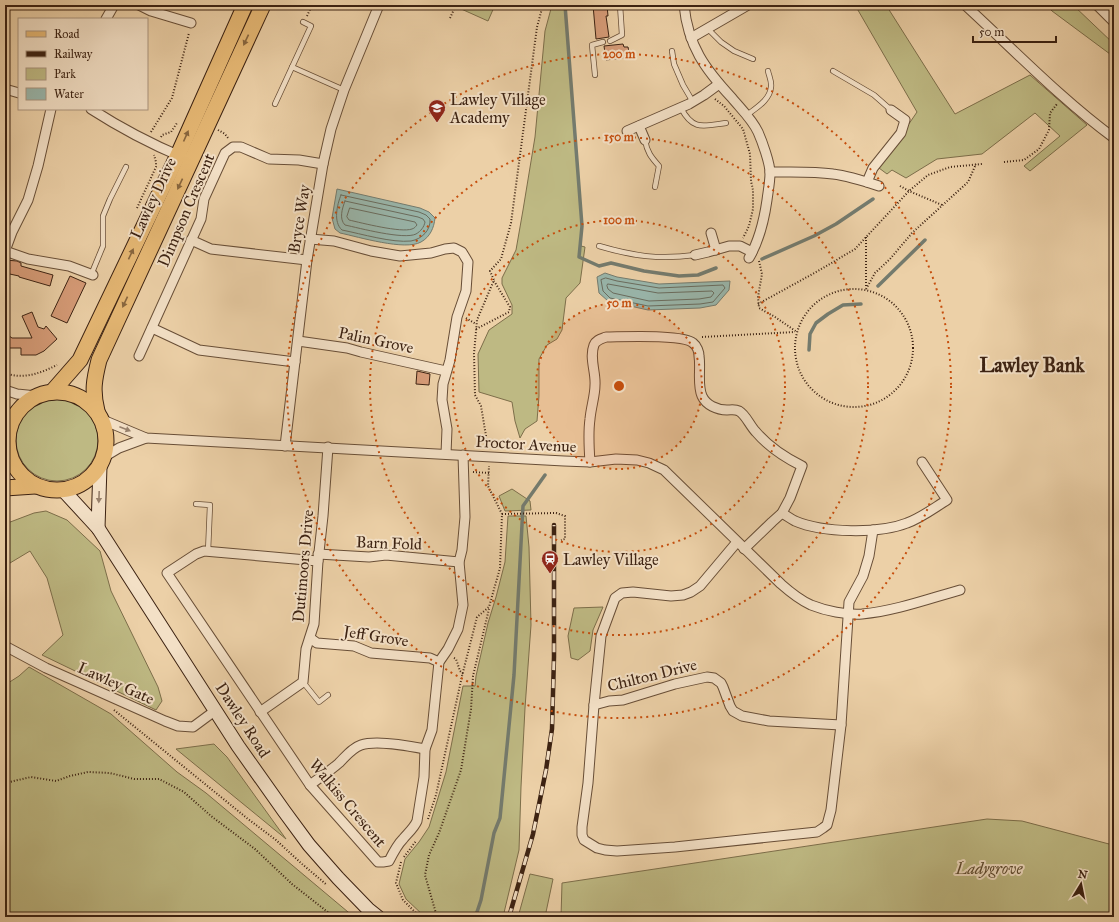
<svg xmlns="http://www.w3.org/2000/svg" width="1119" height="922" font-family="'IM FELL Great Primer',serif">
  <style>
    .green { fill: #beb983; stroke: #7d6e4a }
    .water { fill: #99b6ab; stroke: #747b6e }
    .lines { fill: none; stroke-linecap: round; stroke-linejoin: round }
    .shore { stroke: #6a6c5e; stroke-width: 1 }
    .stream { stroke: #747b6e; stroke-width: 3.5 }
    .building { fill: #d79c78; stroke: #3c2212 }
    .lane-casing { stroke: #684e37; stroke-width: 6 }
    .street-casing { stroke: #684e37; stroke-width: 11 }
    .secondary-casing { stroke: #3c2212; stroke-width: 15 }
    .primary-casing { stroke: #3c2212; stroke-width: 17 }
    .path { stroke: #3c2212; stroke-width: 2; stroke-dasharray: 1 2; stroke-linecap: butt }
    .lane { stroke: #f3e0c6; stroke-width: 4.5 }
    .street { stroke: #f3e0c6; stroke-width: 9 }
    .secondary { stroke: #f3e0c6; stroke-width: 13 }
    .primary { stroke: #e6b874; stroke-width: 15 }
    .rail-casing { stroke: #3c2212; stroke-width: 4.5 }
    .rail { stroke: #f3e0c6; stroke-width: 3; stroke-dasharray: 9; stroke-linecap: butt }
    .oneway { fill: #88663e }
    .oneway2 { fill: #98816c }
    .ring { fill: none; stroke: #c64e0d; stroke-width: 2; stroke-dasharray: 2 4 }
    .labels { text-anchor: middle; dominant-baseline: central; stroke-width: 4; stroke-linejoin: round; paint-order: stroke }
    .poi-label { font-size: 16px; fill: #3c2212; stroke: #f3e0c6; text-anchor: start }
    .street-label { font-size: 16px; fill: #3c2212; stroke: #f3e0c6 }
    .park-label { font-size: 16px; font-style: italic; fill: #5c482e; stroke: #f3e0c6 }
    .district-label { font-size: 20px; font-weight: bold; fill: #3c2212; stroke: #f3e0c6 }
    .centre { fill: #c64e0d; stroke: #f3e0c6; stroke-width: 2 }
    .ring-label { font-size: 12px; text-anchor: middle; font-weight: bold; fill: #c64e0d; stroke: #f3e0c6; stroke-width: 4; stroke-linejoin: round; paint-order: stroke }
  </style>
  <rect width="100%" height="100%" fill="#ecd0a7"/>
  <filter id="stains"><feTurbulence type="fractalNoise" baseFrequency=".005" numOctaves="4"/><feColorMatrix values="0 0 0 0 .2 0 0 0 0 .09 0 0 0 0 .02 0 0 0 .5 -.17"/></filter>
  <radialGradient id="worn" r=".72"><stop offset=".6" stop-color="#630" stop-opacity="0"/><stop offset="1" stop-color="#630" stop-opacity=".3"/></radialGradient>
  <g class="green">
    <path d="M460 5H495L488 21 459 8Z"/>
    <path d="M552 5H565L582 226 581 246 585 247 580 283 566 298 562 330 557 339 547 345 539 359V396L537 421 525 429 520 438 515 421 512 402 479 392 478 354 489 330 512 314V305L502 284V278L516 250 523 210 535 137 545 31Z"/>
    <path d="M855 5H886L955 114 1030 75 1087 125 1030 171 1024 166 1060 136 1035 113 982 154 937 159 906 178 892 170 887 174 879 168 917 112Z"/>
    <path d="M1046 5H1073L1114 44V57L1052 11Z"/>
    <circle cx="57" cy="440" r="41"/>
    <path d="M512 489 530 501 531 510 505 511 499 496Z"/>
    <path d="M46 511 67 520 100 551 111 591 158 687 162 701 156 710 42 655 63 635 47 578 30 551 5 566V524L34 513Z"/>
    <path d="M508 516H526L529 547 531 625 525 708 521 787 519 850 503 917H425L406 899 399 884 405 859 419 842 429 827 446 772 463 686H475L476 676 488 623 496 597 505 562Z"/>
    <path d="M603 607 593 630 590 651 578 660 571 658 568 636 574 608Z"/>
    <path d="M29 667 111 714 177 772 206 793 354 917H5V685L19 676Z"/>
    <path d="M214 744 227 757 286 839 176 749Z"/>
    <path d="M987 819 1022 821 1109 844 1114 845V917H827L819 912 791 917H561L562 883Z"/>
    <path d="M530 874 553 879 545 917H518Z"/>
  </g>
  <g class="water">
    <path d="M337 189 420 208 429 212 435 218C434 228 430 237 421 242 405 251 359 237 340 233L335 229 332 218Z"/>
    <path d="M605 273 617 277 659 284 730 281 729 290 716 305 700 308 648 310 608 301 599 293 597 277Z"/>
  </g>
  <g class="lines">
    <g class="shore">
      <path d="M341 195 419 212 426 215 430 219C431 230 422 239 411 241 392 243 362 234 342 230 333 222 337 205 341 195Z"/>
      <path d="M345 201 418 217 423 219 425 222C424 227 421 231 416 234 404 240 359 228 345 225 339 219 342 209 345 201Z"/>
      <path d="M350 208 415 222 417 225C415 227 415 228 412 229 401 233 362 223 349 220L347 217Z"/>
      <path d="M606 278 617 281 659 288 723 285 725 288 713 302 700 304 648 306 610 298 603 291 601 280Z"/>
      <path d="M608 284 658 293 712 291 714 293 711 297 699 299 649 301 613 293 608 289 607 286Z"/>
    </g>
    <g class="stream">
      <path d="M565 5 582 226 579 257 599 266 611 263 644 271 679 276 698 275 716 268"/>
      <path d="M762 259 814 236 836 224 873 199"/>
      <path d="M878 286 925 240"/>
      <path d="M809 350 810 334 816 323 828 314 843 305 861 304"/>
      <path d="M473 917 477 912 481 900 494 833 500 818 514 675 523 506 545 475"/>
    </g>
  </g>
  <g class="building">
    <path d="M593 5H607L608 16H606L609 37 596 39Z"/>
    <path d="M623 44 624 47H628L630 57 606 60 604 46Z"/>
    <path d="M5 260 17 261 21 263V266L53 275 50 286 19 277V276L5 273Z"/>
    <path d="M70 276 86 283 67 323 51 316Z"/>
    <path d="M32 312 38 327 44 329 46 326 57 339 44 351 36 355H21V348H5V333L12 338H32L22 316Z"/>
    <path d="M417 371 430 374 429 385 416 384Z"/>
  </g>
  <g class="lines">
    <g class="lane-casing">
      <g id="lane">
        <path d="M707 28 721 42 734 51 753 59"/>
        <path d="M610 41 622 35 620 5"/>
        <path d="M672 51 674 64 683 85 693 102"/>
        <path d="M292 67 344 90"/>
        <path d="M833 71 874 95 891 110"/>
        <path d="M595 75 592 45 603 42"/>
        <path d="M275 104 311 26 303 22"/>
        <path d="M681 108C693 131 703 126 726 123"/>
        <path d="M747 115C756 108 770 100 771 87 772 82 769 76 768 71"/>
        <path d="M645 140C647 152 651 157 659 166L655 187"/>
        <path d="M599 246C633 256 659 260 695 255"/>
        <path d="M91 275 103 246V216L110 199 126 167"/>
        <path d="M5 355 6 356"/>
        <path d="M196 504 210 505 208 552"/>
        <path d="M303 682 319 702 328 695"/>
      </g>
    </g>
    <g class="street-casing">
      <g id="street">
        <path d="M139 5 151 11 191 23"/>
        <path d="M684 5C688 46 705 69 732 98 741 109 752 119 758 132 762 141 770 163 770 173 770 182 768 192 767 200 764 221 759 241 749 258"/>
        <path d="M965 5C1014 50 1061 99 1114 138"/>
        <path d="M1097 5 1114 22"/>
        <path d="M106 19 114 5"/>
        <path d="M691 38 748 5"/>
        <path d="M5 89 19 93"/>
        <path d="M91 109C119 127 151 144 182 157"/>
        <path d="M639 126 645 140"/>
        <path d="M627 131 689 104 704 95 719 84"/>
        <path d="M770 172C791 172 813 171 833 174 849 176 864 181 879 186"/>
        <path d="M867 182 873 168 901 133 905 120 891 110"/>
        <path d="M711 233 716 250"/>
        <path d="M310 239 334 241 371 251 400 256 431 253 445 249 454 248 462 252 468 262 466 291 457 317 450 360 443 384 442 400 447 429 446 454"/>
        <path d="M191 240 211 249 307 260"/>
        <path d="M5 251 12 232 28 200 38 166 51 109"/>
        <path d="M5 251 28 259 69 266 93 275"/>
        <path d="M695 255 708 252 729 246H740L752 252"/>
        <path d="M152 328 199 350 295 362"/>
        <path d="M298 341 347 348 361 352 446 371"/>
        <path d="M139 356 201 219 204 199 225 153 233 147H241L269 159 299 160 323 164"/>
        <path d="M5 390 17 394 37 396"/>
        <path d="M103 420 146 438 564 461 590 462 616 459 637 460 649 463 664 470 781 584C790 592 800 600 811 605 826 611 846 615 862 614 895 611 928 599 960 590"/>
        <path d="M5 422 9 430"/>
        <path d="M285 446 307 260 323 164 331 129 344 90 379 5"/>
        <path d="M104 457 119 448 146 438"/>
        <path d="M590 462C589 448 588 433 590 419 591 407 595 396 595 385 596 372 589 358 594 345 596 340 601 339 606 337 622 337 683 334 693 343 697 346 699 352 699 356 701 368 697 385 702 396 706 405 717 410 727 410 731 410 735 409 739 411 746 415 750 426 756 432 768 446 786 458 802 466L790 498 782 513 772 522 744 549"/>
        <path d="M782 513C787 516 791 519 795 521 823 533 879 534 907 523 921 518 934 508 947 500L922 462"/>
        <path d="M737 542 700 586 691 592 683 595 671 596 633 592 622 593 615 598 601 636 594 705 588 783 582 827V835L584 840 597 848 605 850 617 851 675 847 817 832 823 828 827 825 831 810 841 725 849 602 863 576 869 556 873 530"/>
        <path d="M318 554 369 557 386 555 459 562"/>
        <path d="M318 561 204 551 196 554 167 573 310 785 378 862H383L389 861C393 853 397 845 403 839 408 833 414 828 417 821L424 777 425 749 432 730 439 662 448 649 458 629 463 605 459 562 462 550 465 517 463 455"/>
        <path d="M310 638 317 643 354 646 371 653 430 658 439 662"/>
        <path d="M5 646 46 668 165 721 178 726 193 727 216 710"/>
        <path d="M594 705 609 701 623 700 675 684 707 677 714 678 721 683 723 687 730 706 733 711 742 716 769 721 841 725"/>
        <path d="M260 712 303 682 306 649 314 624 318 561 323 516 328 447"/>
        <path d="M310 785C319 778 330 771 339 763 346 756 352 748 361 745 375 740 410 746 425 749"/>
      </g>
    </g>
    <g class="secondary-casing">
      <g id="secondary">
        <path d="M63 490 98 528 238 746 284 811 309 845 338 878 368 909 378 917"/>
        <path d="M98 528 100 466"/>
      </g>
    </g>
    <g class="primary-casing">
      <g id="primary">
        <circle cx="57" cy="441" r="49"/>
        <path d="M52 392 80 360 178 155 245 5"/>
        <path d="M97 411C92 391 94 380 99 360L263 5"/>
        <path d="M5 488 35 486"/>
      </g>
    </g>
    <g class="path">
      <path d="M307 16 312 5"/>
      <path d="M450 18 456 5"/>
      <path d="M715 99 724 106 743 129 750 154 751 181 753 190V209L749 226 743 238"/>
      <path d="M218 130 225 134 228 138"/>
      <path d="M151 132 172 98 189 33"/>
      <path d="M161 137 162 135 171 132 177 123"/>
      <path d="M1004 162 1024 160 1039 149 1049 130 1050 113 1057 104"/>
      <path d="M900 186 909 191 942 205"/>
      <path d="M137 208 156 167V162L154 155"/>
      <path d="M866 237V288"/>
      <path d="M759 261 762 274 758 297 759 308 775 317 797 332"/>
      <circle cx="854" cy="348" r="59"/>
      <path d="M866 289 875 273 890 259 912 233 968 182 976 164"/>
      <path d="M758 304 818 271 855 249 909 191 928 175 950 167 982 164"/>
      <path d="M466 318 476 324"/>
      <path d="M476 329 509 312 510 307 494 281"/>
      <path d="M702 337 795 332"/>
      <path d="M5 373C23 380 41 373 57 365"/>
      <path d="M488 448 481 406 475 395 474 354 477 320 494 280 490 271 501 259 511 223 537 27 543 5"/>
      <path d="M473 472 489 473"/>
      <path d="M502 514 556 513 565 516V539L561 540"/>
      <path d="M454 658 456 659 460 671 463 674"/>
      <path d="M114 710 248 819 276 840 302 864 327 885"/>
      <path d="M5 783 31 777 56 781 70 776 88 772 110 773 134 779H159L184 792 211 816 255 849 292 884 334 917"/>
      <path d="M428 819 436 795 462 676 477 617 489 607 500 568 502 514 488 486 489 466"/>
      <path d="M404 857 416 841"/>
      <path d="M401 862 396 883 403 900 420 917"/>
      <path d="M437 917 425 875 429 855 439 833 461 770 471 709 473 676 489 609"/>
    </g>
    <use href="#lane" class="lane"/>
    <use href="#street" class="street"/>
    <use href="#secondary" class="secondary"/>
    <use href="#primary" class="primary"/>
    <g class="rail-casing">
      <path id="rail" d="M509 917 533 834 546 770 552 729 554 657V525"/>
    </g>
    <use href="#rail" class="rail"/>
  </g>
  <defs><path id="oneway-solid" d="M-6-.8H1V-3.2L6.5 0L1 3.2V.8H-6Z"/></defs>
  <g class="oneway">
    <use href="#oneway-solid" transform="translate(246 40) rotate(115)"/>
    <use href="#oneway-solid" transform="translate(186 136) rotate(-66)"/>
    <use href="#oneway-solid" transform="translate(180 184) rotate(115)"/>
    <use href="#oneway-solid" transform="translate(131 254) rotate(-65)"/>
    <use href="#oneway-solid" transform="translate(125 302) rotate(115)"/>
  </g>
  <g class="oneway2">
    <use href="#oneway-solid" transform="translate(125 429) rotate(21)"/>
    <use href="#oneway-solid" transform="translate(99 497) rotate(92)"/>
  </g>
  <circle cx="619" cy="386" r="83" fill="#c64e0d" fill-opacity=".12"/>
  <g class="ring">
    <circle cx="619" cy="386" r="83"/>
    <circle cx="619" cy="386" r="166"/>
    <circle cx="619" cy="386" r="249"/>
    <circle cx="619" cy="386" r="332"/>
  </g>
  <defs>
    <g id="school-pin" transform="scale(0.9)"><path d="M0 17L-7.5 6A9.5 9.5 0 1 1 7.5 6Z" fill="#8f2418" stroke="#f3e0c6"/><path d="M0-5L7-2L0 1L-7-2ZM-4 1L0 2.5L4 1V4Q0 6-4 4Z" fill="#fff"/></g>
    <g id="station-pin" transform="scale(0.9)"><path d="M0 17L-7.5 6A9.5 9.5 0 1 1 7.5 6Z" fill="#8f2418" stroke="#f3e0c6"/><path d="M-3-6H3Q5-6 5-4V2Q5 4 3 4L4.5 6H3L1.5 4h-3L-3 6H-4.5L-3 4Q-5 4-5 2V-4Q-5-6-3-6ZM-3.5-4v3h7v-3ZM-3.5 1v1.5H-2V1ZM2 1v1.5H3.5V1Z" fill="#fff"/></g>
  </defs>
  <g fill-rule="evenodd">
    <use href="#school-pin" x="437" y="108"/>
    <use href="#station-pin" x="550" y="559"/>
  </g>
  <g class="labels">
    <g class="poi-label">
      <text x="450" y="99">Lawley Village<tspan x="450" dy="18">Academy</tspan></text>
      <text x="563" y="559">Lawley Village</text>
    </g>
    <g class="street-label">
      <text transform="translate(153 198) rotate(-65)">Lawley Drive</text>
      <text transform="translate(186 210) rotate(-67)">Dimpson Crescent</text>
      <text transform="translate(299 219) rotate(-81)">Bryce Way</text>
      <text transform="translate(376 340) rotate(12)">Palin Grove</text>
      <text transform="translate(526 444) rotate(3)">Proctor Avenue</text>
      <text transform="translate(389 543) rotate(2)">Barn Fold</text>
      <text transform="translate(303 566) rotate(-85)">Dutimoors Drive</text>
      <text transform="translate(376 636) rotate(9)">Jeff Grove</text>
      <text transform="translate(652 675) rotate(-14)">Chilton Drive</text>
      <text transform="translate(116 683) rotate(24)">Lawley Gate</text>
      <text transform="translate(243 720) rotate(57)">Dawley Road</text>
      <text transform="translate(348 803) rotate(50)">Walkiss Crescent</text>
    </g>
    <g class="park-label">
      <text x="989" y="868">Ladygrove</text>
    </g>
    <g class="district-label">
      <text x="1032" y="365">Lawley Bank</text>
    </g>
  </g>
  <circle cx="619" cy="386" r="6" class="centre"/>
  <g class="ring-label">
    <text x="619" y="58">200 m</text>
    <text x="619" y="141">150 m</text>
    <text x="619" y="224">100 m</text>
    <text x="619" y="307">50 m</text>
  </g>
  <rect width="1119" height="922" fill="none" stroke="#ecd0a7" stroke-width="20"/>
  <rect x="6" y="6" width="1107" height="910" fill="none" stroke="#3c2212" stroke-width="2"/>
  <rect x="10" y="10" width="1099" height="902" fill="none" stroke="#3c2212"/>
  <rect x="18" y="18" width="130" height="92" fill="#f3e0c6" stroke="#aa947e"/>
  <rect x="26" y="31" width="20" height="6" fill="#e6b874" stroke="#aa947e"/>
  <text x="54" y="38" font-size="12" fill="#3c2212">Road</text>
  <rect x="26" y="51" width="20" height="6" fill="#3c2212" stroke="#aa947e"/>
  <text x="54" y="58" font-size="12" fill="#3c2212">Railway</text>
  <rect x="26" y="68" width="20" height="12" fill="#beb983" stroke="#aa947e"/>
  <text x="54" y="78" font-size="12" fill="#3c2212">Park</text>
  <rect x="26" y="88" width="20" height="12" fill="#99b6ab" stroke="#aa947e"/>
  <text x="54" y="98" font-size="12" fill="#3c2212">Water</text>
  <g transform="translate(1081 884) rotate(10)" stroke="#f3e0c6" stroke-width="3" paint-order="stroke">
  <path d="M0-3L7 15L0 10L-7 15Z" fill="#3c2212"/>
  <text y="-6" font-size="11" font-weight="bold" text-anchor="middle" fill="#3c2212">N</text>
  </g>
  <path d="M973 36v6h83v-6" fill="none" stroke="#3c2212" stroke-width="2"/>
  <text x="979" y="36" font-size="12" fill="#3c2212" stroke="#f3e0c6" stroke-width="3" paint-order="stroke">50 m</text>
  <rect width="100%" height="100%" filter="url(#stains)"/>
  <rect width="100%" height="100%" fill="url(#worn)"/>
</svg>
